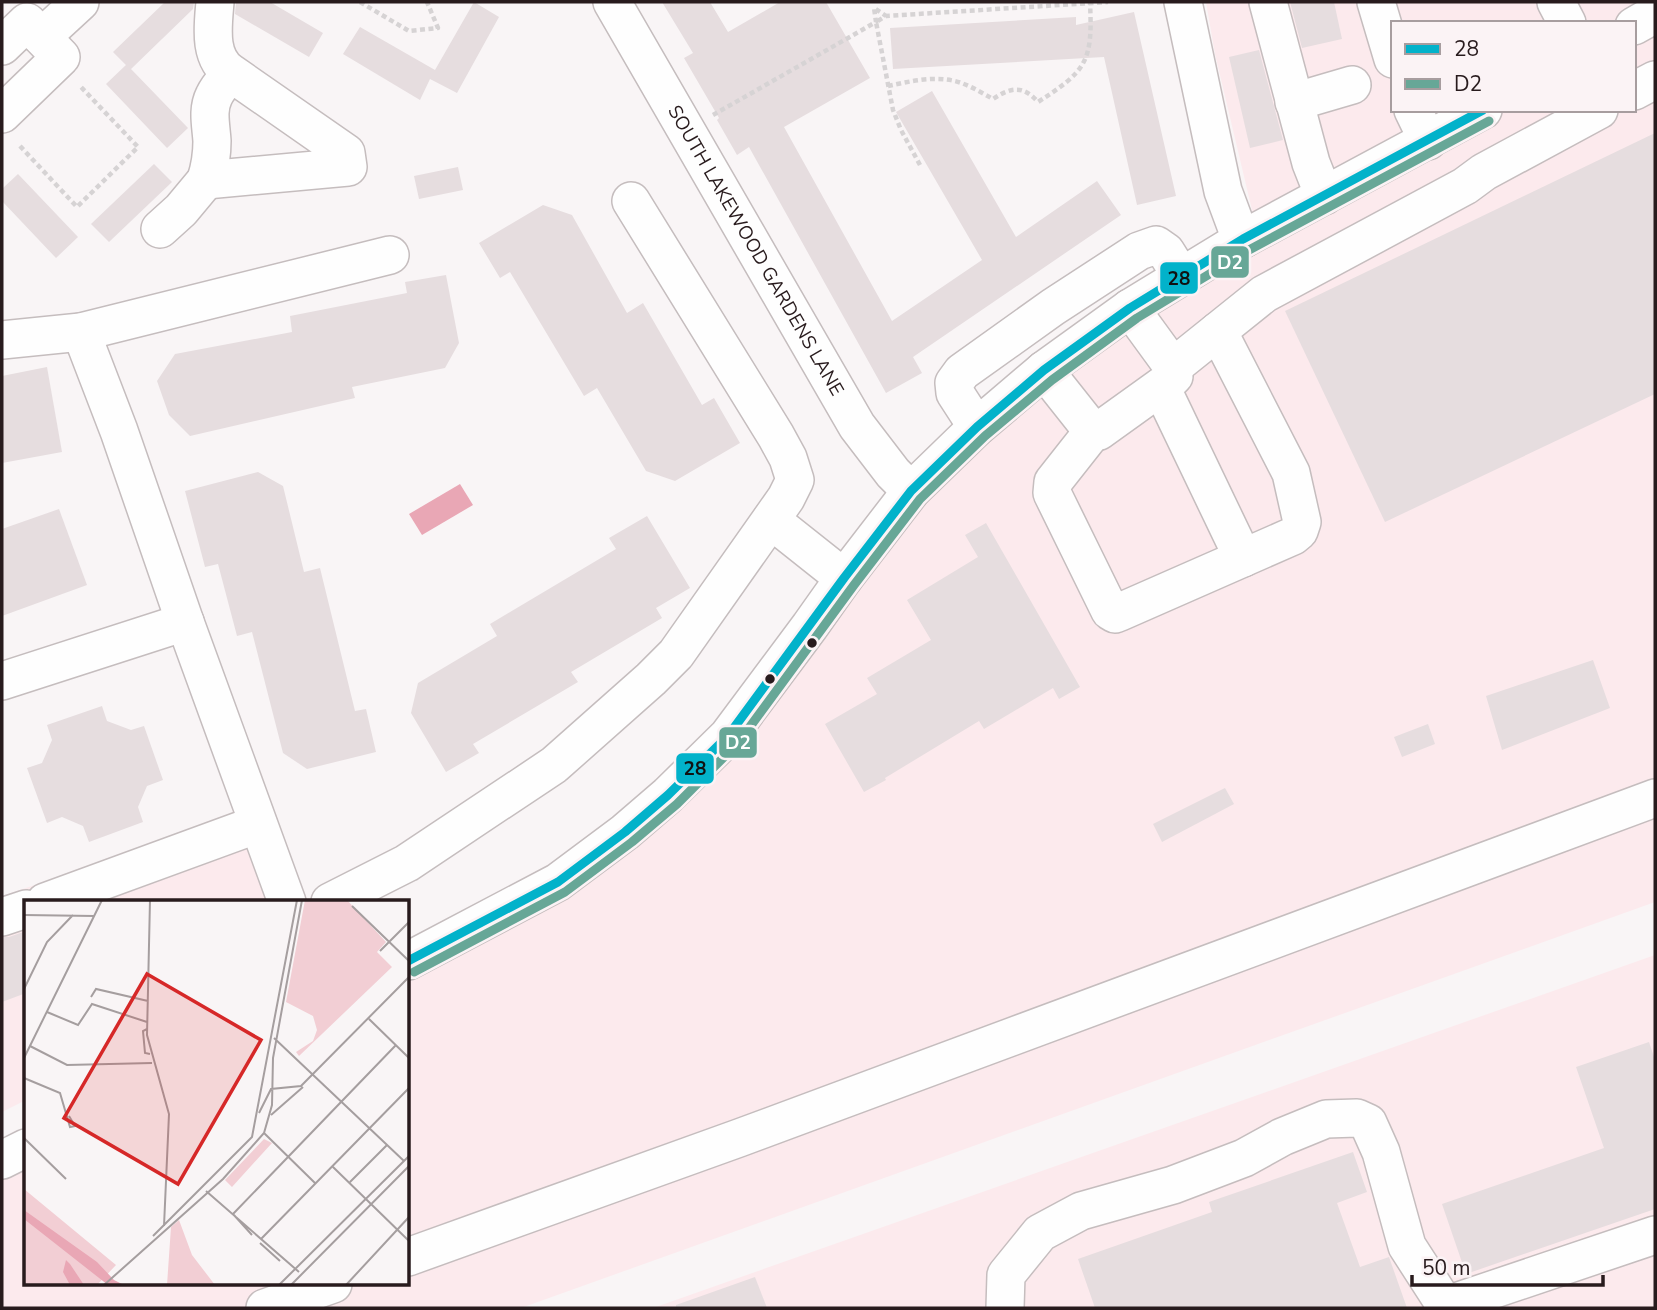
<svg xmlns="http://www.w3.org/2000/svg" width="1657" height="1310" font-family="'Nunito Sans',sans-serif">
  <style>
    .built { fill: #fceaed; fill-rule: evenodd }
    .water { fill: #e9a7b5 }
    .building { fill: #e6dddf }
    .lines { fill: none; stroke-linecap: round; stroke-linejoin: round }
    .minor-casing { stroke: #c5bdbe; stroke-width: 40 }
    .path { stroke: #d6d3d4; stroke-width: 4.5; stroke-dasharray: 5 3.5; stroke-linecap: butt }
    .minor { stroke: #fefefe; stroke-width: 37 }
    .bus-1-casing { stroke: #fbf3f5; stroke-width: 14 }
    .bus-2-casing { stroke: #fbf3f5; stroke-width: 14 }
    .bus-1 { stroke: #02b2ca; stroke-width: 9 }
    .bus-2 { stroke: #67a797; stroke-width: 9 }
    .bus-dot { fill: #281b1d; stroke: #fbf3f5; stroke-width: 2.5 }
    .labels { text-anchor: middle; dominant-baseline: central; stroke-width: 6; stroke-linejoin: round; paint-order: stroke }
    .street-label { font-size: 19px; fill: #281b1d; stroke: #fbf3f5 }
    .inset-road { fill: none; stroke: #a59e9f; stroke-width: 2 }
    .view { fill: #d62828; fill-opacity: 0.15; stroke: #d62828; stroke-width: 3.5 }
    .inset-edge { fill: none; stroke: #281b1d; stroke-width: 3.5 }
    .line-badge { stroke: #fbf3f5; stroke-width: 2.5 }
    .badge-label { font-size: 19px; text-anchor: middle; font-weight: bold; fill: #fff }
    .pale-badge-label { font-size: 19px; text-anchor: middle; font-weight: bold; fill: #111 }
  </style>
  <rect width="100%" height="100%" fill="#f9f5f6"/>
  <g class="built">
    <path d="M1206 2H1655V902L521 1308H2V1160L26 1148V1284H408V961L625 832 911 491 1257 231 1215 54ZM1393 23H1634V110H1393Z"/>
    <path d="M240 816 270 902H26V1100L2 1112V896Z"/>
    <path d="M1655 955V1308H653Z"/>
  </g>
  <path class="water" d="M460 484 473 505 422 535 409 514Z"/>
  <g class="building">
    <path d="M165 2H194L193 9 131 69 188 128 167 148 106 84 126 65 113 52Z"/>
    <path d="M236 2H270L323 33 309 57 235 14Z"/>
    <path d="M474 2 499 17 457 93 430 79 420 100 343 54 360 27 435 70Z"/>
    <path d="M662 2H710L728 32 780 2H826L870 78 784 127 892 321 982 260 896 112 932 91 1016 237 1097 181 1121 215 913 357 922 373 886 393 749 147 737 155 717 120 719 118 684 58 693 53Z"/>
    <path d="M1290 2H1334L1342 39 1302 48Z"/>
    <path d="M1134 12 1176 196 1137 205 1104 57 893 69 890 28 1076 17V25Z"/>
    <path d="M1259 50 1283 140 1250 148 1229 57Z"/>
    <path d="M1655 133V394L1385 522 1285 311Z"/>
    <path d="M154 164 172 182 109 242 91 224Z"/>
    <path d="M458 167 463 190 419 199 414 176Z"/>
    <path d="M18 174 78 237 56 258 2 201V189Z"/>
    <path d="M543 205 572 215 627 313 643 303 702 405 714 398 740 443 675 481 646 471 597 388 584 396 510 272 500 278 479 243Z"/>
    <path d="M446 275 459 343 445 368 352 387 355 398 190 436 169 415 157 381 175 354 292 332 290 316 407 293 405 282Z"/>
    <path d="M47 367 62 452 2 463V376Z"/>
    <path d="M258 472 283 486 304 572 320 568 355 711 366 709 376 752 307 769 283 753 252 632 237 636 218 564 205 567 185 491Z"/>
    <path d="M59 509 87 585 2 616V529Z"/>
    <path d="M647 516 690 588 656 608 662 618 571 672 578 682 473 744 479 753 446 772 411 713 418 683 497 636 490 624 616 549 609 538Z"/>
    <path d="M986 523 1080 687 1059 699 1053 688 984 729 979 721 885 778 886 780 864 792 825 724 877 694 867 678 931 640 907 600 978 557 965 535Z"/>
    <path d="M1593 660 1610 708 1502 750 1486 696Z"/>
    <path d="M102 706 107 721 131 730 144 726 163 780 147 786 138 807 143 822 89 842 83 826 62 817 47 823 27 768 42 763 52 740 47 725Z"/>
    <path d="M1428 724 1435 744 1402 757 1394 737Z"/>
    <path d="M1225 788 1234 804 1162 842 1153 824Z"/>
    <path d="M26 931V993L2 1002V937H9Z"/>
    <path d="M1649 1042 1655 1060V1209L1466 1274 1442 1204 1604 1148 1576 1067Z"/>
    <path d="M1353 1152 1367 1192 1337 1203 1360 1267 1389 1257 1407 1308H1095L1078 1259 1212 1212 1209 1202Z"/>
    <path d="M755 1277 767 1308H676V1305Z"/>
  </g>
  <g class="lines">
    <g class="minor-casing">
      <g id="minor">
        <path d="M215 2C213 26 208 58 231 73L346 153 348 167 206 180C210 167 212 154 212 141 211 125 207 110 214 96 218 87 225 80 231 73"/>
        <path id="s1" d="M612 2 857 426 893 473 911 491"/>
        <path d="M1183 2 1223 191 1236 226 1243 239"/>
        <path d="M1268 2 1311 163 1324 196"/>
        <path d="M1376 2 1393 59"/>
        <path d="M1556 2 1567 23"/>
        <path d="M1634 26 1655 14"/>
        <path d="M42 37 80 2"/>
        <path d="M2 46 27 22 61 57 2 114"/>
        <path d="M1634 91 1655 80"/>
        <path d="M1294 102 1352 85"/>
        <path d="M1413 110 1428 141"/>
        <path d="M160 229 181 210 206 180"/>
        <path d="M81 332 119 431 185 622 287 902"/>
        <path d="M2 340 81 332 390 255"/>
        <path d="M1173 367 1264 294 1465 186 1484 172 1599 110"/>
        <path d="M1044 370 1090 428 1099 431 1170 380 1174 376 1173 367 1130 308"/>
        <path d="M1161 387 1243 558"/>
        <path d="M977 427 955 393 954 383 962 372 1053 307 1139 251 1156 245 1166 252 1181 276"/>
        <path d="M1094 430 1053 482 1052 493 1110 611 1115 614 1120 612 1293 536 1299 531 1302 522 1291 473 1218 331"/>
        <path d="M771 520 844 578"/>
        <path d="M2 681 185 622"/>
        <path d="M45 902 258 824"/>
        <path d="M330 902 407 863 554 765 651 679 676 654 786 498 795 480 788 458 776 436 631 201"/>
        <path d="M2 917 26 909"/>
        <path d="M408 961 558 882 625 832 668 795 728 736 810 626 844 578 911 491 977 427 1044 370 1130 308 1243 239 1483 110"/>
        <path d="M2 1160 26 1148"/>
        <path d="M408 1257 739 1138 1655 798"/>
        <path d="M265 1308 333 1284"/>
        <path d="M1005 1308 1006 1275 1040 1233 1081 1211 1173 1185 1244 1158 1282 1137 1326 1119 1357 1118 1368 1123 1381 1152 1407 1246 1447 1308"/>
        <path d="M1450 1308 1456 1302 1655 1235"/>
      </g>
    </g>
    <g class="path">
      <path d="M360 2 409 31 438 28 427 2"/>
      <path d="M888 86C912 81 940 74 964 84 974 88 984 94 993 99 1011 87 1023 85 1038 102 1086 71 1093 62 1090 3"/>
      <path d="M713 115 876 22 874 8 886 16"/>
      <path d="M20 146 77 207 138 147 81 87"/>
      <path d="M920 165 901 130 893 110 876 22 886 16 1108 2"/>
    </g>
    <use href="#minor" class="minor"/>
    <g class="bus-1-casing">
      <path id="bus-1" d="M408 961 558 882 625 832 668 795 728 736 844 578 911 491 977 427 1044 370 1130 308 1243 239 1483 110"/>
    </g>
    <g class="bus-2-casing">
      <path id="bus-2" d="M414 972 565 892 632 842 677 804 738 743 854 585 920 499 985 436 1052 380 1137 318 1249 250 1489 121"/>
    </g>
    <use href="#bus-1" class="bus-1"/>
    <use href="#bus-2" class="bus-2"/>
  </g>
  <g class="bus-dot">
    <circle cx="812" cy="643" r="6"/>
    <circle cx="770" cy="679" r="6"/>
  </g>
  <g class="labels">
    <g class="street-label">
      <text stroke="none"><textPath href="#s1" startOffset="287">SOUTH LAKEWOOD GARDENS LANE</textPath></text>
    </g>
  </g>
  <g transform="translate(24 900)">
    <rect width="385" height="385" fill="#f9f5f6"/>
    <path d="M281 0H323L362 42 353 52 368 67 275 156 272 152 289 141 293 130 289 116 262 102ZM240 239 248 243 208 287 201 280ZM0 289 92 365 73 385H0ZM155 320 168 355 191 385H143L147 327Z" fill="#f2ced4"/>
    <path d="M0 310 73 362 90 380 100 385H84L0 319ZM42 360 46 364 60 385H46L39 372Z" fill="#e9a7b5"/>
    <path class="inset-road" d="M126 0 123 135 145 214 140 326M328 6 385 61M0 15 70 16M356 51 385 22M0 89 23 42 49 15M67 97 72 89 124 101M23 112 54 125 68 104 123 122M345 119 385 158M123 129 119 131 121 153 126 154M250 138 380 261M6 146 43 165 128 163M0 158 78 0M0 178 36 193 46 227 51 226 45 216M235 213 247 189 277 186 385 77M247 215 279 187M240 233 292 284M0 238 42 279M309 267 385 341M326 282 363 245M182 291 275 372M209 314 372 145M209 314 228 335M129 336 228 237 273 0M237 339 385 188M236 343 256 361M80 385 199 279 240 233 248 205 249 158 278 0M255 385 385 256M267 385 385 266M322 385 385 317"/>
    <path class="view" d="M123 74 237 140 154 284 40 218Z"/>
    <rect width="385" height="385" class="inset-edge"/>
  </g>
  <g class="line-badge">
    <rect x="1210" y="245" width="40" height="34" rx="7" fill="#67a797"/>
    <rect x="1159" y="261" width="40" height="34" rx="7" fill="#02b2ca"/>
    <rect x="718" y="726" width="40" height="33" rx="7" fill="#67a797"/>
    <rect x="675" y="752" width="40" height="33" rx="7" fill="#02b2ca"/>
  </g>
  <g class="badge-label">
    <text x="1230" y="269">D2</text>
    <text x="738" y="749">D2</text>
  </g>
  <g class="pale-badge-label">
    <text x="1179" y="285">28</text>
    <text x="695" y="775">28</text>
  </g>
  <rect width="1657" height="1310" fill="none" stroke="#281b1d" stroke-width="7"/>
  <rect x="1391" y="21" width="245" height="91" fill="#fbf3f5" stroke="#a79d9f" stroke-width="2"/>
  <rect x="1405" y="44" width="35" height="10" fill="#02b2ca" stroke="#a79d9f" stroke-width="2"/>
  <text x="1454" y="56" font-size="21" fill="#281b1d">28</text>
  <rect x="1405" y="79" width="35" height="10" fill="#67a797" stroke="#a79d9f" stroke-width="2"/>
  <text x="1454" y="91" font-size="21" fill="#281b1d">D2</text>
  <path d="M1412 1275v10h191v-10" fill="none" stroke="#281b1d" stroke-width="3.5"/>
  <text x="1422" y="1275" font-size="21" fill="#281b1d" stroke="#fbf3f5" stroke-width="5" paint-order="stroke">50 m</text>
</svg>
